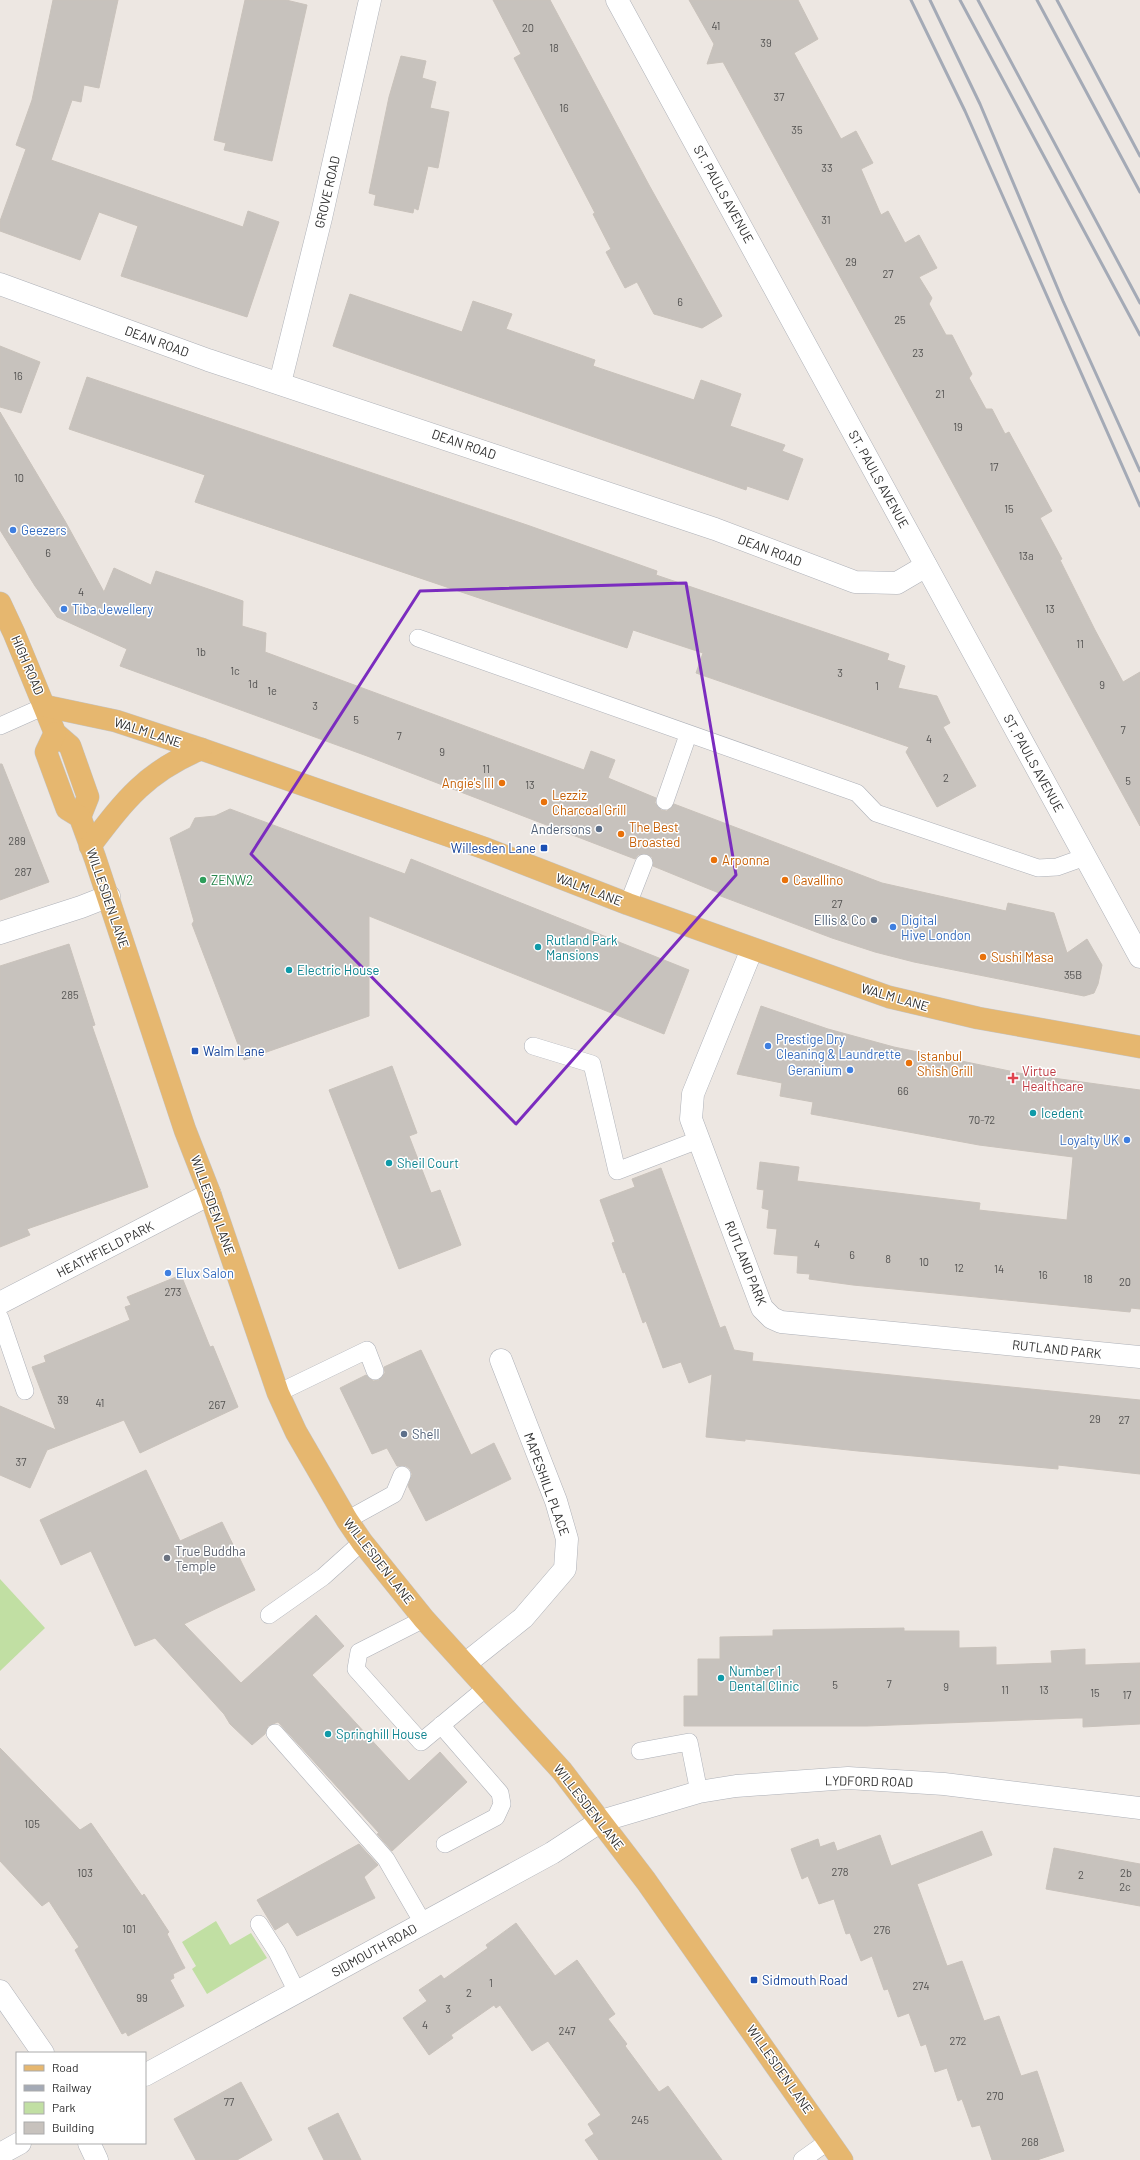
<svg xmlns="http://www.w3.org/2000/svg" width="1140" height="2160" font-family="Barlow,sans-serif">
  <style>
    .green { fill: #c1dfa3 }
    .building { fill: #c7c2bd; stroke: #c9c2bb }
    .lines { fill: none; stroke-linecap: round; stroke-linejoin: round }
    .lane-casing { stroke: #aeb1b8; stroke-width: 18 }
    .street-casing { stroke: #aeb1b8; stroke-width: 23 }
    .secondary-casing { stroke: #aeb1b8; stroke-width: 23 }
    .primary-casing { stroke: #c4c4c4; stroke-width: 23 }
    .lane { stroke: #fff; stroke-width: 17 }
    .street { stroke: #fff; stroke-width: 22 }
    .secondary { stroke: #fff; stroke-width: 22 }
    .primary { stroke: #e6b76f; stroke-width: 22 }
    .rail { stroke: #a4aab6; stroke-width: 3 }
    .marked { fill: none; stroke: #7b2cbf; stroke-width: 3; stroke-linejoin: round }
    .shop-dot { fill: #3f7fe0; stroke: #fff; stroke-width: 1.5 }
    .food-dot { fill: #e8710a; stroke: #fff; stroke-width: 1.5 }
    .service-dot { fill: #5c6f8a; stroke: #fff; stroke-width: 1.5 }
    .transit-dot { fill: #1a4fb4; stroke: #fff; stroke-width: 1.5 }
    .leisure-dot { fill: #2e9e5b; stroke: #fff; stroke-width: 1.5 }
    .culture-dot { fill: #0f9aa8; stroke: #fff; stroke-width: 1.5 }
    .health-dot { fill: #e0444e; stroke: #fff; stroke-width: 1.5 }
    .worship-dot { fill: #6b7280; stroke: #fff; stroke-width: 1.5 }
    .labels { text-anchor: middle; dominant-baseline: central; stroke-width: 3; stroke-linejoin: round; paint-order: stroke }
    .number-label { font-size: 11px; fill: #545352 }
    .street-label { font-size: 13px; fill: #2e2e2e; stroke: #fff }
    .shop-label { font-size: 13px; fill: #366cbe; stroke: #fff; text-anchor: start }
    .food-label { font-size: 13px; fill: #c56008; stroke: #fff; text-anchor: start }
    .service-label { font-size: 13px; fill: #4e5e75; stroke: #fff; text-anchor: end }
    .transit-label { font-size: 13px; fill: #164399; stroke: #fff; text-anchor: start }
    .leisure-label { font-size: 13px; fill: #27864d; stroke: #fff; text-anchor: start }
    .culture-label { font-size: 13px; fill: #0d838f; stroke: #fff; text-anchor: start }
    .health-label { font-size: 13px; fill: #be3a42; stroke: #fff; text-anchor: start }
    .worship-label { font-size: 13px; fill: #5b616d; stroke: #fff; text-anchor: start }
  </style>
  <rect width="100%" height="100%" fill="#ede7e2"/>
  <g class="green">
    <path d="M0 1579 45 1628 0 1671Z"/>
    <path d="M216 1921 230 1945 251 1933 267 1958 207 1994 192 1969 196 1966 182 1942Z"/>
  </g>
  <g class="building">
    <path d="M53 0H118L99 88 84 85 81 102 72 100 51 160 243 227 248 211 279 222 247 317 121 276 138 226 99 212 80 260 0 231V221L26 149 16 145 32 100Z"/>
    <path d="M245 0H286L307 5 272 161 224 150 226 143 214 140Z"/>
    <path d="M493 0H550L649 185 722 316 702 328 654 314 637 282 625 288 606 252 611 249 593 214 595 213 514 58 521 54Z"/>
    <path d="M689 0H798L818 39 794 53 841 139 856 131 873 163 861 169 881 215 888 211 905 243 919 235 937 268 919 277 932 298 929 304 946 335H952L972 374 969 378 986 409H992L1005 434 1009 432 1052 511 1040 518 1062 559 1060 560 1095 630 1123 682 1140 672V826L723 62 707 64 714 44Z"/>
    <path d="M401 56 426 61 422 78 436 82 430 108 449 112 438 168 428 166 418 210 414 208 413 213 374 205 376 195 369 193 389 97Z"/>
    <path d="M350 294 462 332 473 301 512 314 506 329 595 360 593 366 694 400 701 380 741 394 730 426 785 445 782 451 803 459 788 500 747 486 746 490 333 346Z"/>
    <path d="M0 346 40 362 21 413 0 407Z"/>
    <path d="M87 377 527 525 657 571 656 575 889 654 887 660 905 666 898 688 937 696 950 723 943 727 976 786 937 807 906 752 909 747 696 673 703 653 633 630 627 648 195 502 205 475 69 429Z"/>
    <path d="M0 412 65 521 104 592 114 568 151 585 156 571 243 601 242 626 266 633 265 652 584 770 591 751 615 760 608 778 656 798 655 803 661 810 667 811 674 804 882 883 1006 911 1008 903 1054 913 1067 953 1087 939 1102 965 1098 984 1094 993 1084 996 914 962 875 952 832 938 718 895 719 893 653 866 652 857 647 854 638 855 635 859 367 756 120 666 127 649 57 617 35 586 0 530Z"/>
    <path d="M0 764H2L49 882 0 900Z"/>
    <path d="M230 809 405 874 411 859 689 970 664 1034 369 916V1016L244 1060 192 924 194 921 170 838 190 828 195 818 215 816Z"/>
    <path d="M69 944 95 1025 92 1026 148 1187 27 1229 30 1235 0 1247V966Z"/>
    <path d="M761 1006 828 1029 894 1047 1024 1074 1140 1090V1309L1131 1308 1130 1312 853 1285 809 1279 810 1274 797 1273 798 1256 774 1254 777 1229 767 1228 769 1210 762 1208 764 1190 757 1189 760 1162 799 1167 797 1181 980 1203 979 1210 1067 1220 1073 1157 979 1145 811 1114 813 1102 780 1096 782 1083 737 1074Z"/>
    <path d="M392 1066 417 1133 409 1136 431 1193 440 1190 461 1245 399 1269 329 1090Z"/>
    <path d="M661 1168 720 1328 725 1326 734 1350 753 1353 752 1361 1140 1400V1474L1058 1465V1469L858 1451 745 1439V1441L706 1437 712 1374 689 1383 681 1362 663 1368 646 1321 643 1323 625 1272 623 1273 612 1243 615 1242 600 1200 635 1187 632 1179Z"/>
    <path d="M181 1275 210 1347 213 1346 238 1407 140 1453 124 1420 47 1450 30 1488 0 1475V1406L56 1430 32 1367 46 1362 44 1356 130 1320 125 1307 131 1305 127 1297Z"/>
    <path d="M421 1350 471 1455 494 1443 511 1479 426 1521 408 1486 412 1474 410 1469 406 1466H397L387 1448 372 1454 340 1388 366 1375 373 1381 379 1380 385 1373 384 1367Z"/>
    <path d="M146 1470 180 1541 222 1522 255 1590 184 1624 241 1683 316 1615 344 1646 312 1675 409 1781 440 1752 467 1782 392 1851 377 1834 379 1833 278 1722 268 1726 265 1734 252 1745 230 1724 224 1714 155 1638 135 1646 91 1551 61 1565 40 1520Z"/>
    <path d="M904 1628V1631H959V1648L996 1647V1665L1052 1663 1051 1651 1085 1649V1665L1140 1663V1724L1083 1727V1718H1076L867 1726H684V1696H698V1659H720V1637L773 1636V1630Z"/>
    <path d="M0 1748 80 1830 91 1823 142 1896 144 1894 169 1932 167 1934 185 1968 173 1974 174 1978 170 1980 184 2006 128 2036 126 2032 122 2034 75 1950 79 1947 49 1901 42 1906 0 1861Z"/>
    <path d="M982 1831 992 1855 917 1884 947 1966 962 1961 984 2021 999 2016 1021 2076 1037 2071 1064 2151 1037 2160H992L980 2125 972 2127 962 2099 958 2101 947 2068 935 2072 926 2044 921 2046 909 2013 898 2017 888 1989 884 1990 872 1956 861 1961 850 1933 846 1934 834 1899 819 1904 808 1876 802 1879 791 1849 818 1839 820 1847 834 1842 837 1851 880 1835 891 1866Z"/>
    <path d="M359 1844 378 1865 364 1877 375 1898 297 1936 288 1922 275 1930 257 1900Z"/>
    <path d="M1054 1848 1140 1864V1906L1046 1889Z"/>
    <path d="M516 1923 555 1976 577 1960 615 2014 608 2019 627 2044 625 2046 659 2092 668 2086 722 2160H599L585 2140 594 2134 588 2124 601 2115 548 2041 532 2051 500 2005 496 2008 494 2005 451 2035 453 2038 429 2055 403 2018 427 2001 419 1990 441 1975 444 1979 488 1948 486 1945Z"/>
    <path d="M241 2082 272 2140 237 2160H196L174 2119Z"/>
    <path d="M338 2113 361 2160H324L308 2128Z"/>
  </g>
  <g class="lines">
    <g class="lane-casing">
      <g id="lane">
        <path d="M418 638 857 793 876 813 1038 868 1057 867 1085 857"/>
        <path d="M0 726 45 706"/>
        <path d="M665 801 688 735"/>
        <path d="M628 904 644 863"/>
        <path d="M533 1046 592 1064 617 1171 698 1140"/>
        <path d="M0 1318 25 1391"/>
        <path d="M278 1393 367 1350 375 1371"/>
        <path d="M347 1520 394 1494 402 1475"/>
        <path d="M269 1615 323 1577 362 1542"/>
        <path d="M424 1619 359 1652 356 1669 421 1742 486 1688"/>
        <path d="M441 1725 500 1793 502 1804 496 1817 445 1844"/>
        <path d="M275 1733 386 1859 423 1923"/>
        <path d="M640 1751 689 1742 699 1792"/>
        <path d="M259 1924 277 1952 297 1992"/>
        <path d="M802 2160 830 2140"/>
      </g>
    </g>
    <g class="street-casing">
      <g id="street">
        <path d="M0 284 208 360 715 529 855 582 897 583 926 566"/>
        <path d="M280 383 321 218 370 0"/>
        <path d="M0 933 81 907 109 896"/>
        <path d="M752 949 693 1094 691 1119 762 1308 772 1318 781 1322 1140 1357"/>
        <path d="M0 1303 210 1194"/>
        <path d="M465 1664 523 1618 565 1569 567 1539 556 1501 501 1360"/>
        <path d="M601 1821 699 1792 736 1786 848 1778 944 1784 1140 1808"/>
        <path d="M89 2143 97 2160"/>
      </g>
    </g>
    <g class="secondary-casing">
      <g id="secondary">
        <path d="M617 0 1140 957"/>
        <path d="M0 1991 43 2053"/>
        <path d="M145 2075 552 1853 601 1821"/>
        <path d="M0 2154 20 2143"/>
      </g>
    </g>
    <g class="primary-casing">
      <g id="primary">
        <path d="M0 603 14 633 55 733 70 746 88 797 80 817"/>
        <path d="M45 706 116 721 201 749 484 848 628 904 889 997 978 1018 1140 1047"/>
        <path d="M55 733 46 752 67 809 80 817 95 858 185 1130 210 1194 278 1393 296 1432 347 1520 362 1542 424 1619 562 1771 646 1881 842 2160"/>
        <path d="M90 846C125 800 146 772 201 749"/>
      </g>
    </g>
    <use href="#lane" class="lane"/>
    <use href="#street" class="street"/>
    <use href="#secondary" class="secondary"/>
    <use href="#primary" class="primary"/>
    <g class="rail">
      <path d="M911 0 965 111 1140 506"/>
      <path d="M930 0 980 104 1063 301 1140 471"/>
      <path d="M960 0 1140 335"/>
      <path d="M978 0 1140 303"/>
      <path d="M1037 0 1140 192"/>
      <path d="M1057 0 1140 156"/>
    </g>
  </g>
  <path class="marked" d="M686 583 736 875 516 1124 251 854 420 591Z"/>
  <g class="shop-dot">
    <circle cx="13" cy="530" r="4"/>
    <circle cx="64" cy="609" r="4"/>
    <circle cx="893" cy="927" r="4"/>
    <circle cx="768" cy="1046" r="4"/>
    <circle cx="850" cy="1070" r="4"/>
    <circle cx="1127" cy="1140" r="4"/>
    <circle cx="168" cy="1273" r="4"/>
  </g>
  <g class="food-dot">
    <circle cx="502" cy="783" r="4"/>
    <circle cx="544" cy="802" r="4"/>
    <circle cx="621" cy="834" r="4"/>
    <circle cx="714" cy="860" r="4"/>
    <circle cx="785" cy="880" r="4"/>
    <circle cx="983" cy="957" r="4"/>
    <circle cx="909" cy="1063" r="4"/>
  </g>
  <g class="service-dot">
    <circle cx="599" cy="829" r="4"/>
    <circle cx="874" cy="920" r="4"/>
    <circle cx="404" cy="1434" r="4"/>
  </g>
  <g class="transit-dot">
    <rect x="540" y="844" width="8" height="8" rx="2"/>
    <rect x="191" y="1047" width="8" height="8" rx="2"/>
    <rect x="750" y="1976" width="8" height="8" rx="2"/>
  </g>
  <circle class="leisure-dot" cx="203" cy="880" r="4"/>
  <g class="culture-dot">
    <circle cx="538" cy="947" r="4"/>
    <circle cx="289" cy="970" r="4"/>
    <circle cx="1033" cy="1113" r="4"/>
    <circle cx="389" cy="1163" r="4"/>
    <circle cx="721" cy="1678" r="4"/>
    <circle cx="328" cy="1734" r="4"/>
  </g>
  <path class="health-dot" d="M1011 1072h4v4h4v4h-4v4h-4v-4h-4v-4h4z"/>
  <circle class="worship-dot" cx="167" cy="1558" r="4"/>
  <g class="labels">
    <g class="number-label">
      <text x="716" y="25">41</text>
      <text x="528" y="27">20</text>
      <text x="766" y="42">39</text>
      <text x="554" y="47">18</text>
      <text x="779" y="96">37</text>
      <text x="564" y="107">16</text>
      <text x="797" y="129">35</text>
      <text x="827" y="167">33</text>
      <text x="826" y="219">31</text>
      <text x="851" y="261">29</text>
      <text x="888" y="273">27</text>
      <text x="680" y="301">6</text>
      <text x="900" y="319">25</text>
      <text x="918" y="352">23</text>
      <text x="18" y="375">16</text>
      <text x="940" y="393">21</text>
      <text x="958" y="426">19</text>
      <text x="994" y="466">17</text>
      <text x="19" y="477">10</text>
      <text x="1009" y="508">15</text>
      <text x="48" y="552">6</text>
      <text x="1026" y="555">13a</text>
      <text x="81" y="591">4</text>
      <text x="1050" y="608">13</text>
      <text x="1080" y="643">11</text>
      <text x="201" y="651">1b</text>
      <text x="235" y="670">1c</text>
      <text x="840" y="672">3</text>
      <text x="253" y="683">1d</text>
      <text x="1102" y="684">9</text>
      <text x="877" y="685">1</text>
      <text x="272" y="690">1e</text>
      <text x="315" y="705">3</text>
      <text x="356" y="719">5</text>
      <text x="1123" y="729">7</text>
      <text x="399" y="735">7</text>
      <text x="929" y="738">4</text>
      <text x="442" y="751">9</text>
      <text x="486" y="768">11</text>
      <text x="946" y="777">2</text>
      <text x="1128" y="780">5</text>
      <text x="530" y="784">13</text>
      <text x="17" y="840">289</text>
      <text x="23" y="871">287</text>
      <text x="837" y="903">27</text>
      <text x="1073" y="974">35B</text>
      <text x="70" y="994">285</text>
      <text x="903" y="1090">66</text>
      <text x="982" y="1119">70-72</text>
      <text x="817" y="1243">4</text>
      <text x="852" y="1254">6</text>
      <text x="888" y="1258">8</text>
      <text x="924" y="1261">10</text>
      <text x="959" y="1267">12</text>
      <text x="999" y="1268">14</text>
      <text x="1043" y="1274">16</text>
      <text x="1088" y="1278">18</text>
      <text x="1125" y="1281">20</text>
      <text x="173" y="1291">273</text>
      <text x="63" y="1399">39</text>
      <text x="100" y="1402">41</text>
      <text x="217" y="1404">267</text>
      <text x="1095" y="1418">29</text>
      <text x="1124" y="1419">27</text>
      <text x="21" y="1461">37</text>
      <text x="889" y="1683">7</text>
      <text x="835" y="1684">5</text>
      <text x="946" y="1686">9</text>
      <text x="1005" y="1689">11</text>
      <text x="1044" y="1689">13</text>
      <text x="1095" y="1692">15</text>
      <text x="1127" y="1694">17</text>
      <text x="32" y="1823">105</text>
      <text x="840" y="1871">278</text>
      <text x="85" y="1872">103</text>
      <text x="1126" y="1872">2b</text>
      <text x="1081" y="1874">2</text>
      <text x="1125" y="1886">2c</text>
      <text x="129" y="1928">101</text>
      <text x="882" y="1929">276</text>
      <text x="491" y="1982">1</text>
      <text x="921" y="1985">274</text>
      <text x="469" y="1992">2</text>
      <text x="142" y="1997">99</text>
      <text x="448" y="2008">3</text>
      <text x="425" y="2024">4</text>
      <text x="567" y="2030">247</text>
      <text x="958" y="2040">272</text>
      <text x="995" y="2095">270</text>
      <text x="229" y="2101">77</text>
      <text x="640" y="2119">245</text>
      <text x="1030" y="2141">268</text>
    </g>
    <g class="street-label">
      <text transform="translate(327 192) rotate(-77)">GROVE ROAD</text>
      <text transform="translate(724 194) rotate(61)">ST. PAULS AVENUE</text>
      <text transform="translate(157 341) rotate(20)">DEAN ROAD</text>
      <text transform="translate(464 444) rotate(19)">DEAN ROAD</text>
      <text transform="translate(879 479) rotate(61)">ST. PAULS AVENUE</text>
      <text transform="translate(770 550) rotate(21)">DEAN ROAD</text>
      <text transform="translate(28 665) rotate(67)">HIGH ROAD</text>
      <text transform="translate(148 732) rotate(18)">WALM LANE</text>
      <text transform="translate(1034 763) rotate(61)">ST. PAULS AVENUE</text>
      <text transform="translate(589 889) rotate(21)">WALM LANE</text>
      <text transform="translate(108 898) rotate(71)">WILLESDEN LANE</text>
      <text transform="translate(895 997) rotate(16)">WALM LANE</text>
      <text transform="translate(213 1205) rotate(70)">WILLESDEN LANE</text>
      <text transform="translate(105 1249) rotate(-27)">HEATHFIELD PARK</text>
      <text transform="translate(746 1263) rotate(68)">RUTLAND PARK</text>
      <text transform="translate(1057 1349) rotate(6)">RUTLAND PARK</text>
      <text transform="translate(547 1484) rotate(70)">MAPESHILL PLACE</text>
      <text transform="translate(379 1561) rotate(52)">WILLESDEN LANE</text>
      <text transform="translate(869 1781) rotate(1)">LYDFORD ROAD</text>
      <text transform="translate(589 1807) rotate(52)">WILLESDEN LANE</text>
      <text transform="translate(374 1950) rotate(-29)">SIDMOUTH ROAD</text>
      <text transform="translate(780 2069) rotate(55)">WILLESDEN LANE</text>
    </g>
    <g class="shop-label">
      <text x="21" y="530">Geezers</text>
      <text x="72" y="609">Tiba Jewellery</text>
      <text x="901" y="920">Digital<tspan x="901" dy="15">Hive London</tspan></text>
      <text x="776" y="1039">Prestige Dry<tspan x="776" dy="15">Cleaning &amp; Laundrette</tspan></text>
      <text x="842" y="1070" text-anchor="end">Geranium</text>
      <text x="1119" y="1140" text-anchor="end">Loyalty UK</text>
      <text x="176" y="1273">Elux Salon</text>
    </g>
    <g class="food-label">
      <text x="494" y="783" text-anchor="end">Angie's III</text>
      <text x="552" y="795">Lezziz<tspan x="552" dy="15">Charcoal Grill</tspan></text>
      <text x="629" y="827">The Best<tspan x="629" dy="15">Broasted</tspan></text>
      <text x="722" y="860">Arponna</text>
      <text x="793" y="880">Cavallino</text>
      <text x="991" y="957">Sushi Masa</text>
      <text x="917" y="1056">Istanbul<tspan x="917" dy="15">Shish Grill</tspan></text>
    </g>
    <g class="service-label">
      <text x="591" y="829">Andersons</text>
      <text x="866" y="920">Ellis &amp; Co</text>
      <text x="412" y="1434" text-anchor="start">Shell</text>
    </g>
    <g class="transit-label">
      <text x="536" y="848" text-anchor="end">Willesden Lane</text>
      <text x="203" y="1051">Walm Lane</text>
      <text x="762" y="1980">Sidmouth Road</text>
    </g>
    <g class="leisure-label">
      <text x="211" y="880">ZENW2</text>
    </g>
    <g class="culture-label">
      <text x="546" y="940">Rutland Park<tspan x="546" dy="15">Mansions</tspan></text>
      <text x="297" y="970">Electric House</text>
      <text x="1041" y="1113">Icedent</text>
      <text x="397" y="1163">Sheil Court</text>
      <text x="729" y="1671">Number 1<tspan x="729" dy="15">Dental Clinic</tspan></text>
      <text x="336" y="1734">Springhill House</text>
    </g>
    <g class="health-label">
      <text x="1022" y="1071">Virtue<tspan x="1022" dy="15">Healthcare</tspan></text>
    </g>
    <g class="worship-label">
      <text x="175" y="1551">True Buddha<tspan x="175" dy="15">Temple</tspan></text>
    </g>
  </g>
  <rect x="16" y="2052" width="130" height="92" fill="#ffffff" stroke="#ababab"/>
  <rect x="24" y="2065" width="20" height="6" fill="#e6b76f" stroke="#ababab"/>
  <text x="52" y="2072" font-size="12" fill="#2e2e2e">Road</text>
  <rect x="24" y="2085" width="20" height="6" fill="#a4aab6" stroke="#ababab"/>
  <text x="52" y="2092" font-size="12" fill="#2e2e2e">Railway</text>
  <rect x="24" y="2102" width="20" height="12" fill="#c1dfa3" stroke="#ababab"/>
  <text x="52" y="2112" font-size="12" fill="#2e2e2e">Park</text>
  <rect x="24" y="2122" width="20" height="12" fill="#c7c2bd" stroke="#ababab"/>
  <text x="52" y="2132" font-size="12" fill="#2e2e2e">Building</text>
</svg>
